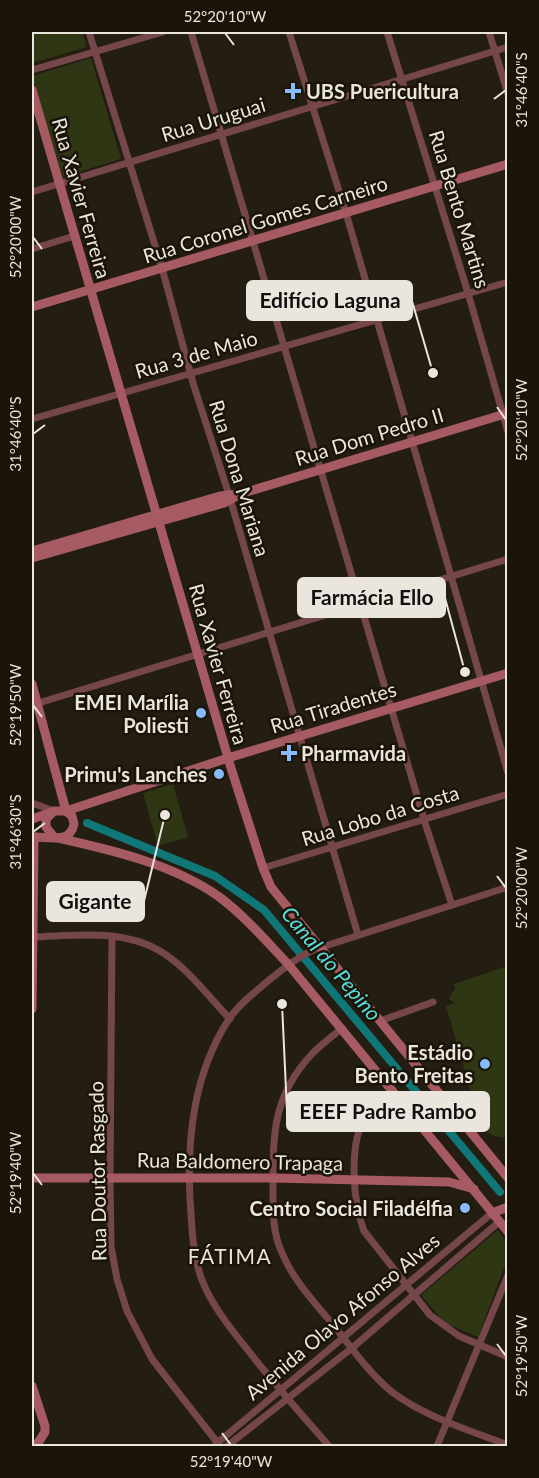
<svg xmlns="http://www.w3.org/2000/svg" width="539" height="1478" font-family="Lato,sans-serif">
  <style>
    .green { fill: #2f3614 }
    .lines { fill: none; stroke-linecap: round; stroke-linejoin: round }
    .canal { stroke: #0f7777; stroke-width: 8 }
    .street { stroke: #75464a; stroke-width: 7 }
    .secondary { stroke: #a65b62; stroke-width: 9 }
    .ticks { fill: none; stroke: #eae5dd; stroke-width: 2 }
    .poi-dot { fill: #87bbfc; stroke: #1b1409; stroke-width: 2 }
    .labels { text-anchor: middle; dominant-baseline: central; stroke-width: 5; stroke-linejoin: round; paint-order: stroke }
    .poi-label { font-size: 20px; font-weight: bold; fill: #eae5dd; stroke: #1b1409; text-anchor: end }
    .street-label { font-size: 20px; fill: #eae5dd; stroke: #1b1409 }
    .water-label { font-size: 21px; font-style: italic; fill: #58dddd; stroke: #1b1409 }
    .neighbourhood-label { font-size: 21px; letter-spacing: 1.5px; fill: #ece2d3; stroke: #1b1409 }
    .leader { fill: none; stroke: #eae5dd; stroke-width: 2 }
    .callout-dot { fill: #eae5dd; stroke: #1b1409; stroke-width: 2 }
    .callout { fill: #eae5dd; stroke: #eae5dd; stroke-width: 2 }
    .callout-label { font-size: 21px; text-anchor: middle; font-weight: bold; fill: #111 }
    .neatline { fill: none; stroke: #eae5dd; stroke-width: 2 }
    .ticks-label { font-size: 15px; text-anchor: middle; fill: #eae5dd }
  </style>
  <rect width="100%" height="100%" fill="#241d12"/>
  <g class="green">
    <path d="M32 32H82L87 47 32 63Z"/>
    <path d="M91 58 121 159 63 177 32 76Z"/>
    <path d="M173 784 188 837 158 846 143 793Z"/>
    <path d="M507 966 508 1137C495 1139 487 1133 480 1123L446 1006 455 1003 449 999 455 988 454 984Z"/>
    <path d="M498 1230 507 1243V1260L478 1337 445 1323 421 1295Z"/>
  </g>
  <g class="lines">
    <path class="canal" d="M87 823 215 876 264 910 500 1192"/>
    <g class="street">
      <path d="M89 32 162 268 193 383 229 495 358 935"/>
      <path d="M191 32 426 826 452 905"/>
      <path d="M289 32 346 213 508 773"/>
      <path d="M387 32 468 293 508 432"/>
      <path d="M489 32 508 94"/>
      <path d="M32 70 163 32"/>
      <path d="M32 192 508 47"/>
      <path d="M32 249 74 236"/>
      <path d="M32 419 508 282"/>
      <path d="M32 705 508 559"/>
      <path d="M32 803 54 811"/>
      <path d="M263 868 508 794"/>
      <path d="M112 936 110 1178 111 1246 117 1279 127 1311 152 1359 220 1446"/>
      <path d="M32 937C73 936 122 928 160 951 187 967 208 996 230 1019"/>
      <path d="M380 1021 433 1002"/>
      <path d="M342 1028C332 1037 320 1045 311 1055 273 1096 273 1134 273 1186 273 1210 272 1231 282 1253 294 1282 318 1306 338 1331 354 1351 371 1375 392 1392 425 1417 469 1430 508 1445"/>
      <path d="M393 1090C383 1098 373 1105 366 1116 348 1142 353 1203 364 1231L430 1315 459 1336 508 1357"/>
      <path d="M216 1444 492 1213"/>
      <path d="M227 1446 352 1348 499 1222"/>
      <path d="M329 1446C305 1419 281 1391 258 1363 238 1337 214 1311 202 1280 192 1254 192 1226 190 1199 187 1136 194 1073 229 1019 239 1004 255 992 268 981 283 969 296 958 313 950L508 887"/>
      <path d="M437 1446 508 1275"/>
    </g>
    <g class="secondary">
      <path d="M32 90 231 768 263 868 271 887 508 1178"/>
      <path d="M32 307 508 164"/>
      <path d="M32 551 220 496 238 494"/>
      <path d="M32 558 224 503 240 494 508 413"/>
      <path d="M32 684 66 811"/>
      <path d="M66 811 228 758 508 673"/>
      <path d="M32 819 52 812"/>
      <path d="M32 837C47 836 70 845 74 824L72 816 66 811H54L46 819V827L54 837"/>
      <path d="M58 838C112 850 172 864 218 896 244 915 266 941 288 964L508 1232"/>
      <path d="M32 1009 34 841 36 837"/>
      <path d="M32 1178H273L449 1182 474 1189"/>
      <path d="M492 1213 508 1207"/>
      <path d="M32 1386 45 1426V1432L36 1446"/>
    </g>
  </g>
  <path class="ticks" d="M225 33 234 45M494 99 506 90M33 237 42 249M497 407 506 420M33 434 45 425M33 705 42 717M33 832 45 823M497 876 506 888M33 1173 42 1185M497 1344 506 1356M222 1433 231 1445"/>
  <g class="poi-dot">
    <path d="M290 82h6v6h6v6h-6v6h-6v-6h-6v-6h6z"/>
    <circle cx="201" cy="713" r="6"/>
    <path d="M286 744h6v6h6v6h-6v6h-6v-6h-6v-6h6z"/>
    <circle cx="219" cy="774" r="6"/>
    <circle cx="485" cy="1064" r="6"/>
    <circle cx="465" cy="1208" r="6"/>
  </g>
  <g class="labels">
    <g class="poi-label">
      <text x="306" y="91" text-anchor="start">UBS Puericultura</text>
      <text x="189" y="702">EMEI Marília<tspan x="189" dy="23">Poliesti</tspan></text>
      <text x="301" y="753" text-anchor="start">Pharmavida</text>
      <text x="207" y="774">Primu's Lanches</text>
      <text x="473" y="1052">Estádio<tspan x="473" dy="23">Bento Freitas</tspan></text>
      <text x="453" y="1208">Centro Social Filadélfia</text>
    </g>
    <g class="street-label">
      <text transform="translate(213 119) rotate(-17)">Rua Uruguai</text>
      <text transform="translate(82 198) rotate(74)">Rua Xavier Ferreira</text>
      <text transform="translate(460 209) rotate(73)">Rua Bento Martins</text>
      <text transform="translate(265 219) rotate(-17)">Rua Coronel Gomes Carneiro</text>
      <text transform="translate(196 354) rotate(-16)">Rua 3 de Maio</text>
      <text transform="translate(369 436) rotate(-17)">Rua Dom Pedro II</text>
      <text transform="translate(240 478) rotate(73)">Rua Dona Mariana</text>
      <text transform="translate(219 664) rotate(74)">Rua Xavier Ferreira</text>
      <text transform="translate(333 707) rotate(-17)">Rua Tiradentes</text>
      <text transform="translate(380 815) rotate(-17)">Rua Lobo da Costa</text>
      <text transform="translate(240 1161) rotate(1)">Rua Baldomero Trapaga</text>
      <text transform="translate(97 1171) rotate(-91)">Rua Doutor Rasgado</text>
      <text transform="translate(342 1316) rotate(-40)">Avenida Olavo Afonso Alves</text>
    </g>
    <g class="water-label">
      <text transform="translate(332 963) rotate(50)">Canal do Pepino</text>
    </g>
    <g class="neighbourhood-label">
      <text x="230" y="1255">FÁTIMA</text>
    </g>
  </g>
  <path class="leader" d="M433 373L412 301M465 672L445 598M165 815L144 901M282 1004L287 1111"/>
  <g class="callout-dot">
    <circle cx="433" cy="373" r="6"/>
    <circle cx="465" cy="672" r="6"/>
    <circle cx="165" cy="815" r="6"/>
    <circle cx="282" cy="1004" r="6"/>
  </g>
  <g class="callout">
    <rect x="247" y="281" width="165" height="39" rx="6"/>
    <rect x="298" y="578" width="147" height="39" rx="6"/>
    <rect x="47" y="882" width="97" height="39" rx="6"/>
    <rect x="287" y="1092" width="202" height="39" rx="6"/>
  </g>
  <g class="callout-label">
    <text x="330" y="308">Edifício Laguna</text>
    <text x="372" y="605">Farmácia Ello</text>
    <text x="95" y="909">Gigante</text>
    <text x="388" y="1119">EEEF Padre Rambo</text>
  </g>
  <rect width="539" height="1478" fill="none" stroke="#1b1409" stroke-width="66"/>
  <rect x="33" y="33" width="473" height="1412" class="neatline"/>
  <g class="ticks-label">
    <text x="225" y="22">52°20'10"W</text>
    <text transform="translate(522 90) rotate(-90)" y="5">31°46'40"S</text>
    <text transform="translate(16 237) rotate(-90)" y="5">52°20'00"W</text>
    <text transform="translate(522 420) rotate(-90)" y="5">52°20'10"W</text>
    <text transform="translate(16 434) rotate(-90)" y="5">31°46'40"S</text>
    <text transform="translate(16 705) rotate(-90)" y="5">52°19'50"W</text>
    <text transform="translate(16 832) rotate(-90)" y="5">31°46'30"S</text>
    <text transform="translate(522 888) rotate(-90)" y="5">52°20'00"W</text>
    <text transform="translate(16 1173) rotate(-90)" y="5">52°19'40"W</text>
    <text transform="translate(522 1356) rotate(-90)" y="5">52°19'50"W</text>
    <text x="231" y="1467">52°19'40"W</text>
  </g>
</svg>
